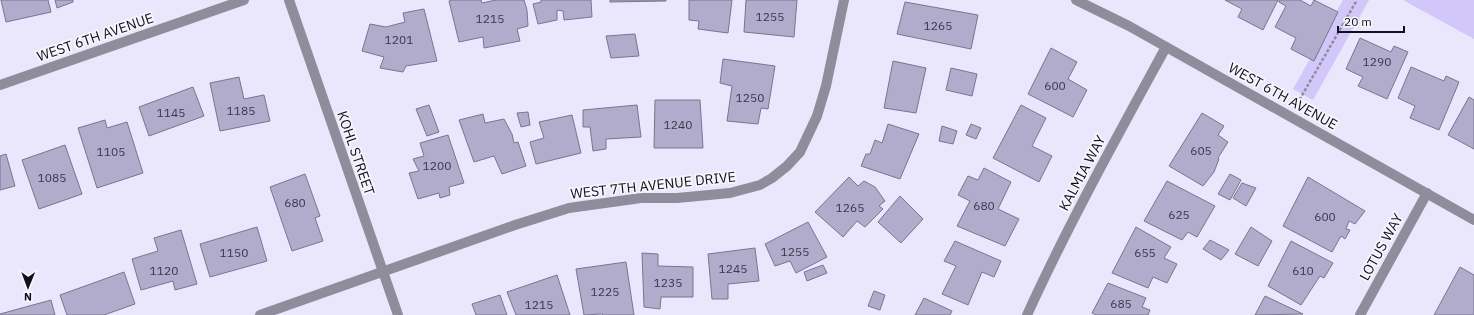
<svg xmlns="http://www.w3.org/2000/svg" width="1474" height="315" font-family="'IBM Plex Sans',sans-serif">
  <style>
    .green { fill: #d1c7f9 }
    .building { fill: #b1abcc; stroke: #7a7492 }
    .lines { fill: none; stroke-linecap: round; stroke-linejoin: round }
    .path { stroke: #8f8c9d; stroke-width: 2.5; stroke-dasharray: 3 2; stroke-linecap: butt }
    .minor { stroke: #8f8d9b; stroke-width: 10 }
    .labels { text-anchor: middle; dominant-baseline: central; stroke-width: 3.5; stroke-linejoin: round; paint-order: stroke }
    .number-label { font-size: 12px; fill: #3a3748 }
    .street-label { font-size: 14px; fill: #13101c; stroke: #f7f6fd }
  </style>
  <rect width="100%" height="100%" fill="#eae7fc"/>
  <g class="green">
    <path d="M1343 0H1369L1313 100 1293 89Z"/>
    <path d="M1403 0H1474V39Z"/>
  </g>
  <g class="building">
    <path d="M1 0H48L51 12 6 22Z"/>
    <path d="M55 0H73V2L57 8Z"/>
    <path d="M451 0H481L482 3 496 0H524L527 10 528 26 517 29 520 41 484 48 483 37 459 42 449 1Z"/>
    <path d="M541 0H591L592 17 564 20 563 11 557 10V20L538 24 533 4 541 2Z"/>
    <path d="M610 0H666V1L610 2Z"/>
    <path d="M689 0H732L728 33 698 29 699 21 689 20Z"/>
    <path d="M746 0H797L794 37 744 32Z"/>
    <path d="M1225 0H1278L1263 30 1238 17 1242 9Z"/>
    <path d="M1279 0H1300L1311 6 1314 0 1338 12 1314 61 1291 49 1296 38 1275 27 1286 6 1279 2Z"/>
    <path d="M905 2 978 15 971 49 897 34Z"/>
    <path d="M424 9 437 61 406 66 403 72 380 68 384 57 362 51 370 24 386 27 405 22 403 13Z"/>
    <path d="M635 34 639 56 611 58 606 36Z"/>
    <path d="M1360 38 1391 52 1394 46 1408 52 1387 99 1358 86 1363 77 1346 69Z"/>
    <path d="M1051 48 1077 62 1068 79 1087 90 1073 117 1028 94Z"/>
    <path d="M723 59 775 66 768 109 761 108 758 124 727 121 732 86 720 83Z"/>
    <path d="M893 61 926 68 916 113 884 108Z"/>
    <path d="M1411 67 1444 81 1446 76 1459 82 1439 130 1410 118 1415 106 1398 98Z"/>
    <path d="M951 68 977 74 972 96 946 90Z"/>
    <path d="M239 77 244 99 264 95 270 121 220 131 210 83Z"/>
    <path d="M193 87 204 116 149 136 139 107Z"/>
    <path d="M1469 97 1474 100V149L1448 135Z"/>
    <path d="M655 100H700L703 148H654Z"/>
    <path d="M429 105 439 132 427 136 416 109Z"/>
    <path d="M637 105 641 137 606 139V149L593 151 590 127H583V110Z"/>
    <path d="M1021 105 1046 118 1032 146 1052 156 1039 182 993 158Z"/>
    <path d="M528 112 530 125 521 127 517 113Z"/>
    <path d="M1202 113 1224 126 1218 135 1228 142 1218 158 1219 159 1214 172 1203 186 1169 166Z"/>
    <path d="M483 114 485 123 504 119 512 134 514 143 518 142 526 166 502 174 494 156 474 162 459 120Z"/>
    <path d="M572 115 581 153 536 164 530 142 544 138 539 122Z"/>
    <path d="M105 120 107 128 127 122 143 173 97 188 78 128Z"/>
    <path d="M888 124 919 134 900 179 861 166 866 154H870L875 140 882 143Z"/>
    <path d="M971 124 981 128 976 139 966 135Z"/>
    <path d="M942 126 957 131 953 144 939 141Z"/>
    <path d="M448 135 464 183 449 187 450 195 440 198 439 193 418 199 409 173 419 171 413 159 424 156 420 143Z"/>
    <path d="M65 145 82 194 39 209 22 160Z"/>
    <path d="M6 154 15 186 0 190V156Z"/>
    <path d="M984 168 1011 182 998 209 1019 219 1005 246 957 226 970 201 958 195 968 176 978 180Z"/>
    <path d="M305 174 320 216 315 218 323 241 292 251 270 187Z"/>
    <path d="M1230 174 1241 180 1230 200 1218 194Z"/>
    <path d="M849 177 858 186 864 181 875 187 885 201 879 206 883 209 865 227 857 221 843 237 815 212Z"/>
    <path d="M1308 177 1365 211 1355 224 1349 221 1346 229 1350 230 1345 239 1341 236 1332 252 1283 226Z"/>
    <path d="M1167 181 1215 206 1197 237 1188 232 1182 240 1144 221Z"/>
    <path d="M1242 183 1256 188 1246 206 1233 198Z"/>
    <path d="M900 196 923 219 901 243 878 222Z"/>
    <path d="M808 222 827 257 796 273 790 261 775 266 765 244Z"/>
    <path d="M257 227 267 261 210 277 200 244Z"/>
    <path d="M1136 227 1171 247 1164 258 1177 264 1167 283 1153 277 1148 288 1112 273Z"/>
    <path d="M1251 227 1272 241 1258 266 1235 254Z"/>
    <path d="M181 230 197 284 175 290 173 281 141 290 132 259 158 251 154 238Z"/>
    <path d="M1210 240 1229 250 1221 260 1203 249Z"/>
    <path d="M955 241 1001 261 994 277 982 272 968 305 942 294 956 266 944 261Z"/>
    <path d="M1291 241 1333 263 1324 278 1320 276 1301 305 1268 286Z"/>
    <path d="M755 248 759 281 728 284V299H712L708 254Z"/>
    <path d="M642 253 658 254V266L693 267V297H661L660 309 644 307Z"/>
    <path d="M626 262 634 315H603L602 314 584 315 576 269Z"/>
    <path d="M823 265 827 273 807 281 804 272Z"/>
    <path d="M1460 267 1474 275V315H1434Z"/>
    <path d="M124 272 135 304 104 315H67L60 295Z"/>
    <path d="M557 275 570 315H516L507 292Z"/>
    <path d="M1108 283 1146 298 1142 307 1150 310 1148 315H1096L1092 313Z"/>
    <path d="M874 291 885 295 880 310 868 306Z"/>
    <path d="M500 295 507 315H476L472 304Z"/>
    <path d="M1265 296 1303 314 1255 315Z"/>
    <path d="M924 298 952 311 950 315H915Z"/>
    <path d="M51 300 55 315H0V314Z"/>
  </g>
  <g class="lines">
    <path class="path" d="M1297 104 1357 0"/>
    <g class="minor">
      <path d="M289 0 398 315"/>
      <path d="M1076 0 1129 26 1474 220"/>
      <path d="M0 85 244 0"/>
      <path d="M260 315 515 225 569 208 641 198H677L730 193 760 185 772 178 787 166 800 152 817 116 826 86 844 0"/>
      <path d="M1027 315C1069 223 1118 135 1166 47"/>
      <path d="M1360 315 1427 193"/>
    </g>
  </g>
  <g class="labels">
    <g class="number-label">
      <text x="770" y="16">1255</text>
      <text x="490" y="18">1215</text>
      <text x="938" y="25">1265</text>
      <text x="399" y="39">1201</text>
      <text x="1377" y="61">1290</text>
      <text x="1055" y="85">600</text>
      <text x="750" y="97">1250</text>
      <text x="241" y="110">1185</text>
      <text x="171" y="112">1145</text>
      <text x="678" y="124">1240</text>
      <text x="1201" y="150">605</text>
      <text x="111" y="151">1105</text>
      <text x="437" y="165">1200</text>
      <text x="52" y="177">1085</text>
      <text x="295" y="202">680</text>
      <text x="984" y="205">680</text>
      <text x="850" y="207">1265</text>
      <text x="1179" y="214">625</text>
      <text x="1325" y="216">600</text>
      <text x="795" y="251">1255</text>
      <text x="234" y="252">1150</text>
      <text x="1145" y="252">655</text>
      <text x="733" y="268">1245</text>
      <text x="164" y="270">1120</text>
      <text x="1303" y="270">610</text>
      <text x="668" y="282">1235</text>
      <text x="605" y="291">1225</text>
      <text x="1121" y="303">685</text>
      <text x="539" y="304">1215</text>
    </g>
    <g class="street-label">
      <text transform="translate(95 37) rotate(-19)">WEST 6TH AVENUE</text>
      <text transform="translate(1283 96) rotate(29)">WEST 6TH AVENUE</text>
      <text transform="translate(356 153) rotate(71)">KOHL STREET</text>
      <text transform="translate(1082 173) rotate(-62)">KALMIA WAY</text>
      <text transform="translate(653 185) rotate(-6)">WEST 7TH AVENUE DRIVE</text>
      <text transform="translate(1381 247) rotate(-61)">LOTUS WAY</text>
    </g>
  </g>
  <g transform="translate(28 287) rotate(181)" stroke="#f7f6fd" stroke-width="3" paint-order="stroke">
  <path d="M0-3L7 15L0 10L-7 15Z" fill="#13101c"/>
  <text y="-6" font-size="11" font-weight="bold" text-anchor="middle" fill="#13101c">N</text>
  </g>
  <path d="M1338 26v6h66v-6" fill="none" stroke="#13101c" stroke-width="2"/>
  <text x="1344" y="26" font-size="12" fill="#13101c" stroke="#f7f6fd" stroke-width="3" paint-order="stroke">20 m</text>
</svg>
